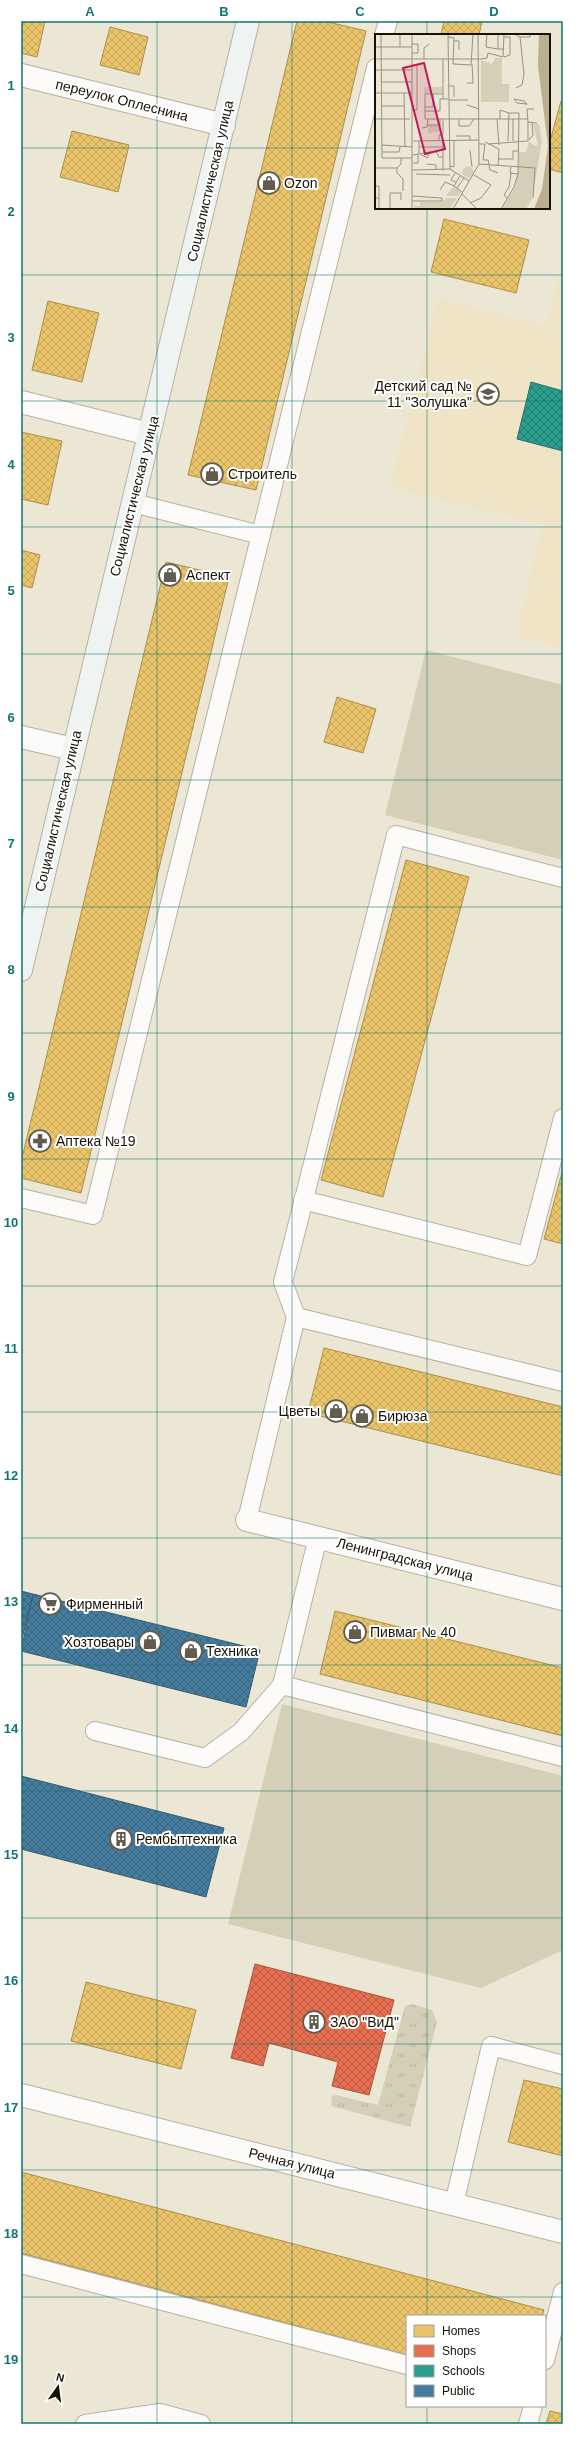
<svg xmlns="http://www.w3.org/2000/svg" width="584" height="2445" font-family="Helvetica,sans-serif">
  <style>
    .built { fill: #efe5c6 }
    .grass { fill: url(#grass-tufts) }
    .park { fill: #d6cfb7 }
    .homes { fill: url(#homes-cross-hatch); stroke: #aa8f4c }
    .shops { fill: url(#shops-cross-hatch); stroke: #a8533a }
    .schools { fill: url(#schools-cross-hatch); stroke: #247366 }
    .public { fill: url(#public-cross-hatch); stroke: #375c70 }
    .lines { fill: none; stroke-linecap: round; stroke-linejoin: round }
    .service-casing { stroke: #b6b1a3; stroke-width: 20 }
    .minor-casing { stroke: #b6b1a3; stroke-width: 24 }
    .tertiary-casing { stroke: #b6b1a3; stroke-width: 24 }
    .secondary-casing { stroke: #b6b1a3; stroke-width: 24 }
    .service { stroke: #fcfbf9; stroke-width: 18 }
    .minor { stroke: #fcfbf9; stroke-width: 22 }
    .tertiary { stroke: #fcfbf9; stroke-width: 22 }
    .secondary { stroke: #eff3f2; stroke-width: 22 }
    .grid { fill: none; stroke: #0f766e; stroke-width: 1; stroke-opacity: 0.55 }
    .labels { text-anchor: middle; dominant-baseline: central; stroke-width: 4; stroke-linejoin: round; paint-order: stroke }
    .street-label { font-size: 14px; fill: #161206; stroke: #fff }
    .poi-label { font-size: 14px; fill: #161206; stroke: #fff; text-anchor: start }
    .inset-road { fill: none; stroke: #969182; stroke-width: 1 }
    .view { fill: #c2185b; fill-opacity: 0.15; stroke: #c2185b; stroke-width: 2 }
    .inset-edge { fill: none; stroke: #161206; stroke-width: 2 }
    .neatline { fill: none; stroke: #0f766e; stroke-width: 1.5 }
    .grid-label { font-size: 13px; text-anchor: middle; font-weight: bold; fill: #0f766e }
  </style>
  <defs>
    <pattern id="grass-tufts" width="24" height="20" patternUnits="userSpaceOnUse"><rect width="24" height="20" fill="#d6cfb7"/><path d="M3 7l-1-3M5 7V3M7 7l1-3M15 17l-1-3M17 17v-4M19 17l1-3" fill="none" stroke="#b7b19c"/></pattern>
    <pattern id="homes-cross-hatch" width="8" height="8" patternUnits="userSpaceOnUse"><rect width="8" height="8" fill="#e9c46a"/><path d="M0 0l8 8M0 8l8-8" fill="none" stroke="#c7a75a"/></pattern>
    <pattern id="shops-cross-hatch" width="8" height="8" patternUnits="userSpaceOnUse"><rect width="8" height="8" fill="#e76f51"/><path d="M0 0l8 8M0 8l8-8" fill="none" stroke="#ba5a41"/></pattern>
    <pattern id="schools-cross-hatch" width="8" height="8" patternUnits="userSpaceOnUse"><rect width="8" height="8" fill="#2a9d8f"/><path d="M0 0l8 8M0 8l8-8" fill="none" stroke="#237f73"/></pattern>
    <pattern id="public-cross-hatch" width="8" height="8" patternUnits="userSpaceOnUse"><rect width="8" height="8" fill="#457b9d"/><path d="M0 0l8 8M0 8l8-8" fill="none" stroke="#39637e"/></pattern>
  </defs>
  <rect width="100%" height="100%" fill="#ece6d4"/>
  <path class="built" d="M563 260V648L516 636 543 525 390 487 438 298 546 326Z"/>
  <path class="grass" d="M412 2004 432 2010 437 2022 410 2127 331 2106 332 2096 336 2095 378 2105 405 2006Z"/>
  <g class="park">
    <path d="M426 650 563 685V860L385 815Z"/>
    <path d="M282 1704 563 1776V1950L481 1988 228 1924Z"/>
  </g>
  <g class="homes">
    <path d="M21 21H45L37 57 21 53Z"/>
    <path d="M297 21H324L366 31 256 490 188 475Z"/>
    <path d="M444 21H482L479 35H441Z"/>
    <path d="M110 27 148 37 139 75 100 65Z"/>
    <path d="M561 101H563V173L549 169V145Z"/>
    <path d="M72 131 129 145 118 192 60 177Z"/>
    <path d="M444 219 529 240 516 293 431 272Z"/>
    <path d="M48 301 99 313 82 382 32 370Z"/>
    <path d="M21 432 62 441 48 505 21 499Z"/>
    <path d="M21 550 40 555 32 588 21 585Z"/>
    <path d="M166 562 229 577 81 1193 21 1178V1162Z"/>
    <path d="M337 697 376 709 363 753 324 742Z"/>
    <path d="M406 860 469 877 383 1197 321 1180Z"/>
    <path d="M563 1169V1244L544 1239Z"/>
    <path d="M324 1348 563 1407V1476L308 1413Z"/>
    <path d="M335 1611 563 1668V1736L320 1674Z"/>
    <path d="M86 1982 196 2010 181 2069 71 2041Z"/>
    <path d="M524 2080 563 2089V2156L508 2142Z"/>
    <path d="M21 2172 544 2310 542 2316H407V2355L21 2253Z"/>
    <path d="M550 2411 563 2414V2424H546Z"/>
  </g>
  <path class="shops" d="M255 1964 394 2000 369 2095 332 2086 338 2062 269 2043 263 2066 231 2058Z"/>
  <path class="schools" d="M531 382 563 391V451L517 439Z"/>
  <g class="public">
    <path d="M21 1591 33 1594 21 1643Z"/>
    <path d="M33 1594 260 1650 246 1707 21 1651Z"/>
    <path d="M21 1776 224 1828 206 1897 21 1849Z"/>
  </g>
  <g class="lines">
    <g class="service-casing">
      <g id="service">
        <path d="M384 35 388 21"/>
        <path d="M133 503 261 535"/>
        <path d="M21 1198 93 1215 376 68"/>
        <path d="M303 1200 527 1256 563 1118"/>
        <path d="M296 1317 283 1282 396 835 563 878"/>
        <path d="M247 1520 296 1317 563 1382"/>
        <path d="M282 1685 563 1757"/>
        <path d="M95 1731 205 1758 241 1732 282 1685 318 1537"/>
        <path d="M454 2204 491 2046 563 2065"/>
        <path d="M21 2264 407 2365"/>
        <path d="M545 2360 563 2292"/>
        <path d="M85 2424 160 2413 201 2424"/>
        <path d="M528 2424 533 2406"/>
      </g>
    </g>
    <g class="minor-casing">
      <g id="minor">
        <path d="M21 75 224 125"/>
        <path d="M21 402 149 434"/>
        <path d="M21 737 73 749"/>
        <path d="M21 2095 563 2232"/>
      </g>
    </g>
    <g class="tertiary-casing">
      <path id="tertiary" d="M247 1520 563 1599"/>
    </g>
    <g class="secondary-casing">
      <path id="secondary" d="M21 970 248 21"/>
    </g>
    <use href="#service" class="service"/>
    <use href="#minor" class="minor"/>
    <use href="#tertiary" class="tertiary"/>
    <use href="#secondary" class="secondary"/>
  </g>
  <path class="grid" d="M157 21V2424M292 21V2424M427 21V35M21 148H376M549 148H563M427 208V2316M21 275H563M21 401H563M21 527H563M21 654H563M21 780H563M21 907H563M21 1033H563M21 1159H563M21 1286H563M21 1412H563M21 1538H563M21 1665H563M21 1791H563M21 1918H563M21 2044H563M21 2170H563M21 2297H563M427 2406V2424"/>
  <defs>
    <g id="shop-ring" transform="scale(1.15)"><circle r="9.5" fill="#fff" stroke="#615c4e" stroke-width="1.5"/><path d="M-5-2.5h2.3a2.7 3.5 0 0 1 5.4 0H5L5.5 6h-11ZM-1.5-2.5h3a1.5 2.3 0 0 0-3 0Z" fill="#615c4e"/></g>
    <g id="school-ring" transform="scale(1.15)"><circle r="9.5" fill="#fff" stroke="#615c4e" stroke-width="1.5"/><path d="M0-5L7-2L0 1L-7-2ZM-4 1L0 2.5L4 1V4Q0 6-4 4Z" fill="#615c4e"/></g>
    <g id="pharmacy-ring" transform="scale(1.15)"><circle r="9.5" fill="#fff" stroke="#615c4e" stroke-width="1.5"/><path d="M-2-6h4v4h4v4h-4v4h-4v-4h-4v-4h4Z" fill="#615c4e"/></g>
    <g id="supermarket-ring" transform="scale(1.15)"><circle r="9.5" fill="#fff" stroke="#615c4e" stroke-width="1.5"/><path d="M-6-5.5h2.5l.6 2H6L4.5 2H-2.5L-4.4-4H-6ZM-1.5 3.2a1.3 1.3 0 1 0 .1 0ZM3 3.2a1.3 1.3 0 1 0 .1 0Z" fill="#615c4e"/></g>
    <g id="building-ring" transform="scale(1.15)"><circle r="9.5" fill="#fff" stroke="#615c4e" stroke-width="1.5"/><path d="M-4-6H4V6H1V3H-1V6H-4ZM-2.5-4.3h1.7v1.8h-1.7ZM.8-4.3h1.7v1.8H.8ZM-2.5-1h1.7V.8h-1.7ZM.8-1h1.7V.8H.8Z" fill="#615c4e"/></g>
  </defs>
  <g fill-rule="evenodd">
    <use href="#shop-ring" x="269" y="183"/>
    <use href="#school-ring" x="488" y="394"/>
    <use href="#shop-ring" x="212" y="474"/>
    <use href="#shop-ring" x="170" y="575"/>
    <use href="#pharmacy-ring" x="40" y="1141"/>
    <use href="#shop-ring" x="336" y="1411"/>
    <use href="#shop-ring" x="362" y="1416"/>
    <use href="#supermarket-ring" x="50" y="1604"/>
    <use href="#shop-ring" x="355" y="1632"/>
    <use href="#shop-ring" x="150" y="1642"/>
    <use href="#shop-ring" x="191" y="1651"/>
    <use href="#building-ring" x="121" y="1839"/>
    <use href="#building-ring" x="314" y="2022"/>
  </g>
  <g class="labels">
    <g class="street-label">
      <text transform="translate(122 100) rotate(14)">переулок Оплеснина</text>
      <text transform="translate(210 181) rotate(-77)">Социалистическая улица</text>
      <text transform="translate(134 496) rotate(-76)">Социалистическая улица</text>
      <text transform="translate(58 811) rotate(-77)">Социалистическая улица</text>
      <text transform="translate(405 1559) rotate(14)">Ленинградская улица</text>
      <text transform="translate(292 2163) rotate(14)">Речная улица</text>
    </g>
    <g class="poi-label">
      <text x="284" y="183">Ozon</text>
      <text x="472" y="386" text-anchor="end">Детский сад №<tspan x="472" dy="16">11 "Золушка"</tspan></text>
      <text x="228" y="474">Строитель</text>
      <text x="186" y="575">Аспект</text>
      <text x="56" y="1141">Аптека №19</text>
      <text x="320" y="1411" text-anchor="end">Цветы</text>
      <text x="378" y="1416">Бирюза</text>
      <text x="66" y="1604">Фирменный</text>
      <text x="370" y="1632">Пивмаг № 40</text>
      <text x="134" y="1642" text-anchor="end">Хозтовары</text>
      <text x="206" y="1651">Техника</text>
      <text x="136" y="1839">Рембыттехника</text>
      <text x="330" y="2022">ЗАО "ВиД"</text>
    </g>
  </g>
  <g transform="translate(375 34)">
    <rect width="175" height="175" fill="#ece6d4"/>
    <path d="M79 152 86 158 83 162H71Z" fill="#d6cfb7"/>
    <path d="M120 24H127V50H134V68H106V26L117 30ZM49 53H67V59H49ZM158 90H164L167 107 157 165 151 175H127L140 153 144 135V118H151L154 107 160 112 163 111ZM53 91H66V97L53 99ZM87.5 138a5.5 5.5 0 1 1 11 0a5.5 5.5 0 1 1-11 0ZM72 164H82L75 175H39V172H45V168H66Z" fill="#d6cfb7"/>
    <path d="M164 0H175V175H159L167 155 173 112 163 32Z" fill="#baaf8e"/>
    <path class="inset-road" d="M6 0 7 124H37M37 0V175M73 0 75 135M112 0 111 13 123 15M123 0V15H129M139 0 145 3H155V0M73 3 79 4 78 30 96 31 98 0M79 7H84V16M0 13H37M25 13V0M37 19H43V10H37M129 23 135 21V3H129M0 25H106L112 24 113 19 128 23 129 0M49 25V14L54 10M68 25V65H73M37 31H42V76H38M0 36H37M6 48H37M92 49H98L97 30M74 52H79V63M141 54 147 51 149 40 145 3M0 59H37M29 59 30 113M68 65H65V77H50V85H153M74 66H93M152 70 142 69 139 65 149 67 151 69 152 71M92 71 104 75M6 72H29M50 73H58V60M159 75H152L153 88 162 89M50 77V60H68M0 85H35M84 85V92H94L99 85M122 85 124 111M125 85V76L134 79M138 85V107M53 91H65V85M47 94 52 93 53 85M81 102H95V106M154 106 158 101 157 89M38 107 104 106M64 107V101H68V85M110 108 124 115 123 132M104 110H110L108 126H113L115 136 123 139M113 110 153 107V88M7 111 37 113M44 113H68M95 116 97 133M7 118H24L25 113M44 120 61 117 64 123H68M38 121 44 120V107M46 121 53 124V118M124 125H138V117H144M38 129H43V121M52 130 61 131V136M104 130 160 134 158 164M75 132 79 133V106M136 133 135 139 143 140M0 134H22L26 130V124M22 134V139L28 145V157M38 136 75 135 94 147M68 137V107M80 139 76 146 81 148M41 140 75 141M85 142 79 152 87 158M0 152H4V164M82 154 89 144M65 156 70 148 79 152M87 160 102 175M0 164H4V175M132 164 129 161 134 153 136 139M37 167H67V164L37 162M95 169 106 164 116 151 99 141M15 175V159H26V166M78 175 104 130 103 0M126 175 139 153 143 140 144 79H134L133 107"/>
    <path class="view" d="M49 29 70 115 50 120 28 34Z"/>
    <rect width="175" height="175" class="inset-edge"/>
  </g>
  <rect width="584" height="2445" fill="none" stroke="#ffffff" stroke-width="44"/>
  <rect x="406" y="2315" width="140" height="92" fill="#ffffff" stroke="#a2a09b"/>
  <rect x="414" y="2325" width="20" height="12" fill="#e9c46a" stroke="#a2a09b"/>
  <text x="442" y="2335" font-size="12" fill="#161206">Homes</text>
  <rect x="414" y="2345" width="20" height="12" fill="#e76f51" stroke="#a2a09b"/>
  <text x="442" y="2355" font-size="12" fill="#161206">Shops</text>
  <rect x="414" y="2365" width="20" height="12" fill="#2a9d8f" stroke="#a2a09b"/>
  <text x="442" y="2375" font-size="12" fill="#161206">Schools</text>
  <rect x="414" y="2385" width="20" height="12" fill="#457b9d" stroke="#a2a09b"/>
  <text x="442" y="2395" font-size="12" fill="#161206">Public</text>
  <g transform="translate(58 2387) rotate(14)" stroke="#ffffff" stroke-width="3" paint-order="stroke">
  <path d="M0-3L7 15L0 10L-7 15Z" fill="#161206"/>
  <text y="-6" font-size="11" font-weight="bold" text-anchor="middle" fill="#161206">N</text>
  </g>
  <rect x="22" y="22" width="540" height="2401" class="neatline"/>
  <g class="grid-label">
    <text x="90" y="16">A</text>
    <text x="224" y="16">B</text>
    <text x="360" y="16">C</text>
    <text x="494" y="16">D</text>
    <text x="11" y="90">1</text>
    <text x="11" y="216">2</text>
    <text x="11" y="342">3</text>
    <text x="11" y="469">4</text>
    <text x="11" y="595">5</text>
    <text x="11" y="722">6</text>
    <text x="11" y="848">7</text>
    <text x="11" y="974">8</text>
    <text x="11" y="1101">9</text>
    <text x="11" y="1227">10</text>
    <text x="11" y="1353">11</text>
    <text x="11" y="1480">12</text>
    <text x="11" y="1606">13</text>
    <text x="11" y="1733">14</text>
    <text x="11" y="1859">15</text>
    <text x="11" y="1985">16</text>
    <text x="11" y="2112">17</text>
    <text x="11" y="2238">18</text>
    <text x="11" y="2364">19</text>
  </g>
</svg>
